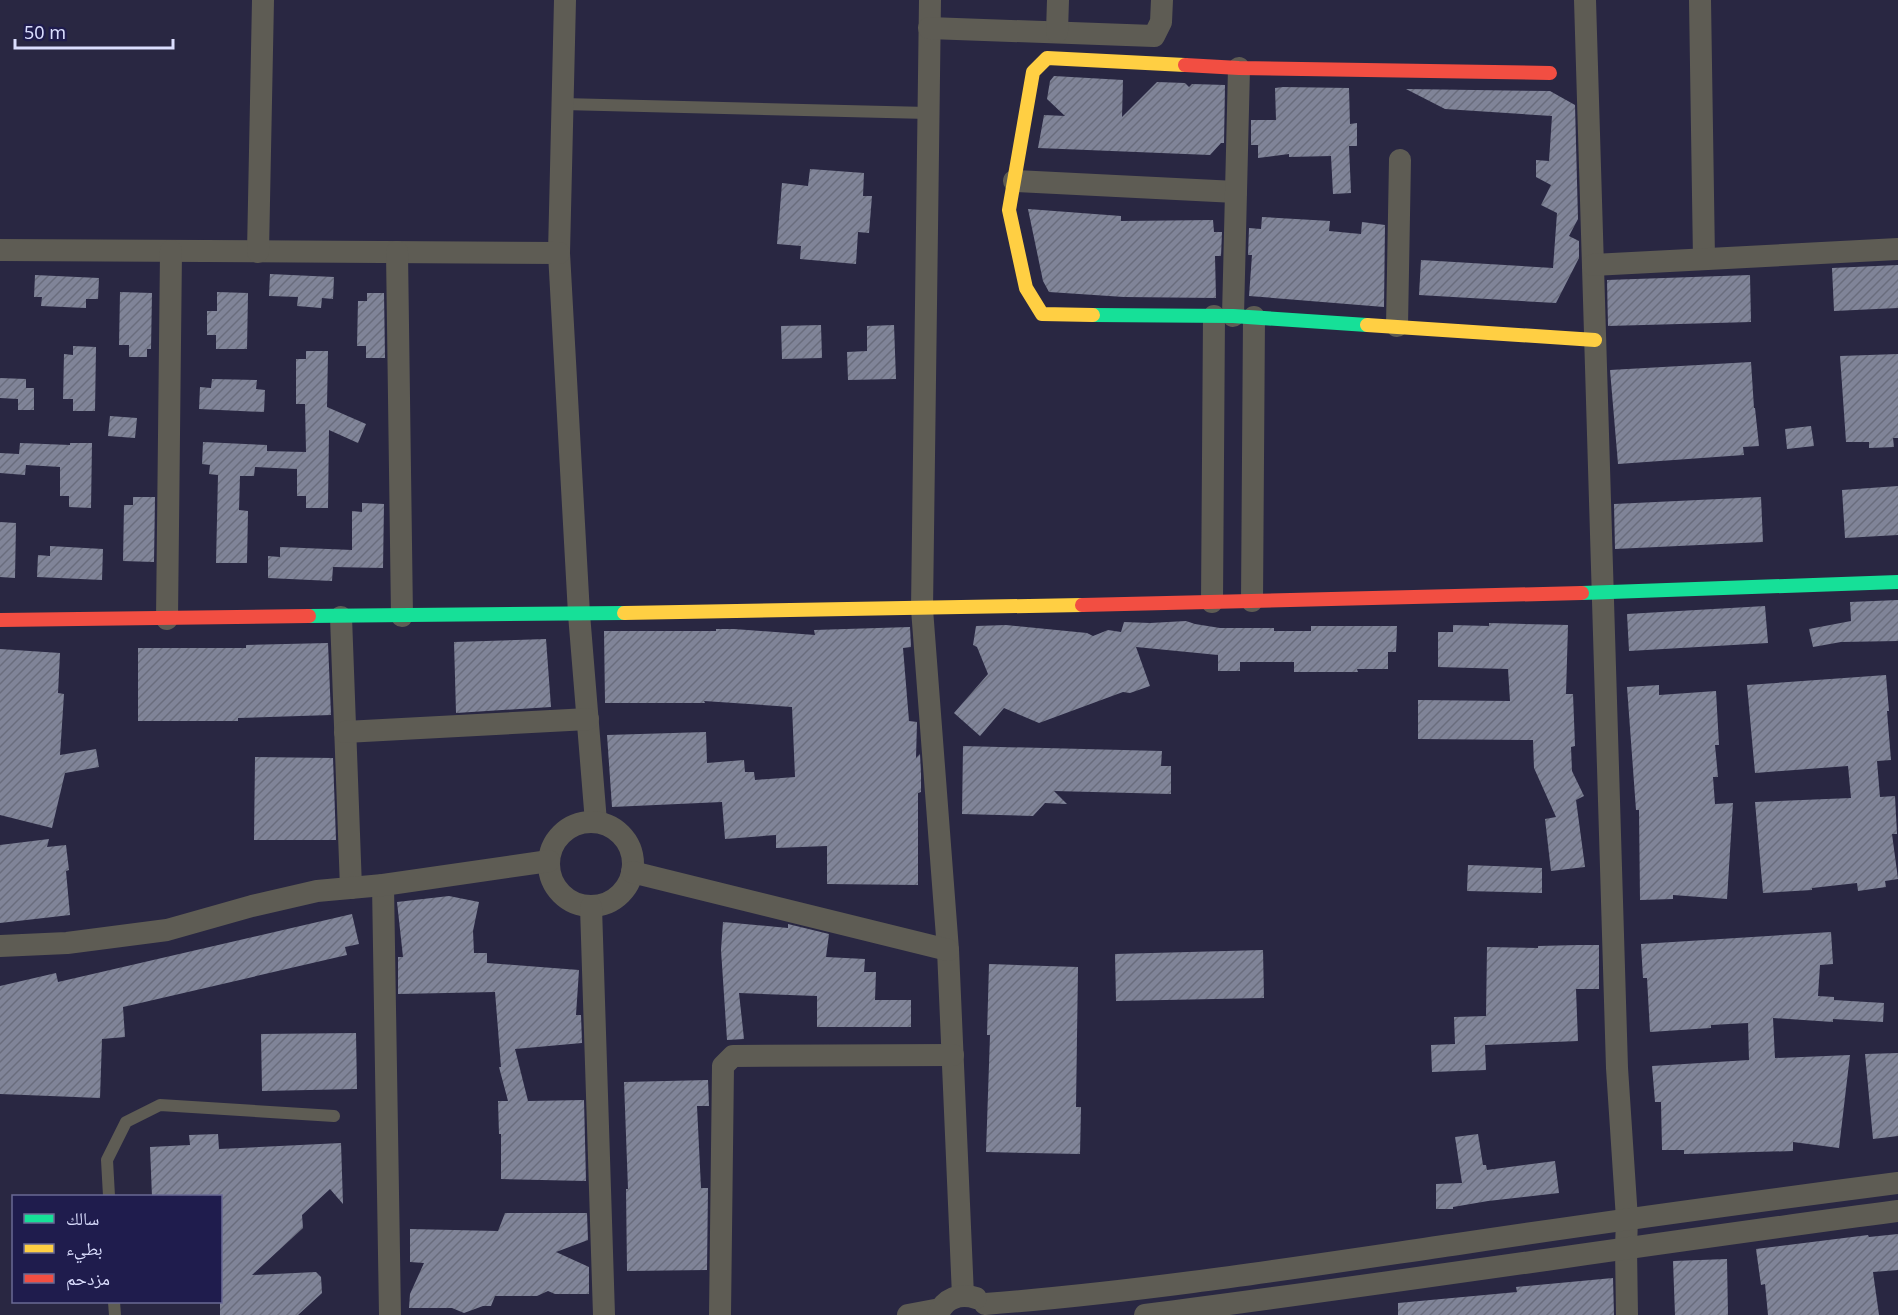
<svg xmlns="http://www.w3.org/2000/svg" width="1898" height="1315" font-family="'Noto Sans','Noto Naskh Arabic',sans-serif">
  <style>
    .building { fill: url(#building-hatch) }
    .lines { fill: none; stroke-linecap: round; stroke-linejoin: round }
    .lane { stroke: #5e5c54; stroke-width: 12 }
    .street { stroke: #5e5c54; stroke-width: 22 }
    .fast { stroke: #16e098; stroke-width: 14 }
    .slow { stroke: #ffcf43; stroke-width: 14 }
    .jam { stroke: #f24e42; stroke-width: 14 }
  </style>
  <defs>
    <pattern id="building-hatch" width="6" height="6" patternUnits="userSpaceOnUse" patternTransform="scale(1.5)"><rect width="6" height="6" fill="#808498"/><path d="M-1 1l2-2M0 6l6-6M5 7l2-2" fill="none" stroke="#6a6d7d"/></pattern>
  </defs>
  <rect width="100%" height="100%" fill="#292742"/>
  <g class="building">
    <path d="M1054 76 1123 80 1122 117 1157 82 1185 83 1189 87 1192 84 1225 85 1224 143H1221L1210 155 1038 148 1044 115 1065 116 1047 99 1050 81Z"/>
    <path d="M1283 87 1349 88 1350 124 1357 123V146H1349L1351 193 1333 194 1331 156 1289 157V154L1258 158V145H1251V120H1276L1275 88Z"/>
    <path d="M1406 89 1550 91 1575 105 1578 219 1569 236 1579 241V258L1556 303 1419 295 1421 260 1553 268 1557 213 1541 205 1551 185 1536 177V160L1549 161 1552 116 1445 109Z"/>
    <path d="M810 169 864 173 863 196H872L869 233 858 232 856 264 800 259 801 246 777 244 782 183 808 186Z"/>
    <path d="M1028 209 1121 216V221L1213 220 1214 232H1222L1221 256H1215L1216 298 1124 297 1049 292 1043 281Z"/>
    <path d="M1262 217 1330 221 1329 231 1361 234 1362 222 1385 225 1384 307 1249 296 1252 255H1248L1249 228 1261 229Z"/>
    <path d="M1898 265V308L1834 311 1832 268Z"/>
    <path d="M270 274 334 277 333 299 322 298 321 308 297 306 298 297 269 296Z"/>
    <path d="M35 275 99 278 98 299H86V308L41 306 42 297H34Z"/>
    <path d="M1750 275 1751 322 1608 326 1607 280Z"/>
    <path d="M120 292 152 293 151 349H147V357H129V345H119Z"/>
    <path d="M217 292 248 293 247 349H216V335H207V311H217Z"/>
    <path d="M367 293H384L385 358H366V346H357L358 301H367Z"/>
    <path d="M821 325 822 358 782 359 781 326Z"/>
    <path d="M894 325 896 379 848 380 847 352 867 351V326Z"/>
    <path d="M73 346 96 347 95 411H73V399H63L64 354 73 355Z"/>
    <path d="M306 351H328L327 407 366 424 358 443 329 430 328 508H306V496H297V469L255 467 254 476H240L239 510 248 511 247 563H216L218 475 209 474 210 465 202 464 203 442 267 445V451L306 452 305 404H296V359H306Z"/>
    <path d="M1898 354V438H1893L1894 447 1869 448V442H1846L1840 356Z"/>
    <path d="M1751 362 1754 408H1755L1759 446 1743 447 1744 455 1618 464 1610 370Z"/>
    <path d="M0 378 26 379V388H34V410H18V399L0 398Z"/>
    <path d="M212 379 257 380 256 389 265 390 264 412 199 409 200 387 211 388Z"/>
    <path d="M110 416 137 418 135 438 108 436Z"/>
    <path d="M1811 426 1814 446 1787 449 1785 429Z"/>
    <path d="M20 443 70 445V443H92L91 508 69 507V496H60V467L26 465 25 475 0 473V453L19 454Z"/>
    <path d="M1898 486V535L1845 538 1842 490Z"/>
    <path d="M133 497H155L154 562 123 561 124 505H133Z"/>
    <path d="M1761 497 1763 542 1615 549 1614 504Z"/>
    <path d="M362 503 384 504 383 568 333 567 332 581 268 578V556L280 557V547L352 550V511L362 512Z"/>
    <path d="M0 522 16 523 15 578 0 577Z"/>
    <path d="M50 546 103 549 102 580 37 577 38 555 50 556Z"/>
    <path d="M1898 600V641L1841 642 1813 647 1809 629 1851 621 1850 602Z"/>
    <path d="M1765 606 1768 643 1629 651 1627 614Z"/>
    <path d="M1186 621 1195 624 1220 628H1274V631H1311V626H1397L1396 652H1388V669H1357L1358 672H1294V662H1240V671H1218V655L1136 647 1150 686 1130 693 1123 692 1039 723 1004 708 980 736 954 713 988 674 977 647 973 645 976 626 1006 625 1087 633 1093 636 1108 630 1121 632 1124 622 1150 623Z"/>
    <path d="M1489 623 1568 625 1566 694H1573L1575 746 1571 747 1572 771 1584 796 1576 800 1585 867 1551 871 1545 819 1556 817 1534 768 1533 740 1418 739V700L1510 701 1508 669 1438 667V632H1453V625L1489 626Z"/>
    <path d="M910 627 911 647 903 648 909 721 917 722 916 758 920 754 921 774V792L918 793V885L827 884V846L776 848V835L725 839 722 802 612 807 607 735 706 732 707 763 744 760 745 772H754L755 780 795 777 792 707 704 701 705 703H605L604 631H716V629H734L815 635 814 630Z"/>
    <path d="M546 639 551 707 456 713 454 642Z"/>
    <path d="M328 643 331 715 238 718V721H138V648H246V645Z"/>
    <path d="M0 649 60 653 58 693 64 694 60 755 96 749 99 767 65 773 52 828 0 815Z"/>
    <path d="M1886 675 1889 711H1887L1891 760 1877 761 1880 797 1895 796 1897 834H1892L1898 879 1885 881 1886 887 1858 891 1857 883 1812 888V890L1763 893 1755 802 1851 798 1848 766 1755 773 1747 685Z"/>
    <path d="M1659 685V695L1716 691 1719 745H1715L1718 777H1713L1715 804 1733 803 1727 899 1673 895V899L1640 900 1639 810H1636L1627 687Z"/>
    <path d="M963 746 1162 751 1161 766H1171V794L1054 791 1067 804 1045 803 1033 816 962 814Z"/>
    <path d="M255 757 333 758 336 840H254Z"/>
    <path d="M49 839 47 847 66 845 69 870 66 871 70 915 0 923V845Z"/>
    <path d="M1468 865 1542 868V893L1467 891Z"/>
    <path d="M449 896 479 902 473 931 474 953H487V963L579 970 576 1015H581L582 1043 515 1049 528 1101 584 1100 586 1181 501 1179V1134H499L498 1101H508L499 1067H501L495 992 398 994V957H403L397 902Z"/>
    <path d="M352 914 359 944 345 947 347 955 123 1007 125 1037 102 1039 100 1098 0 1094V986L56 973 58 982Z"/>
    <path d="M723 922 788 928V924L829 934 826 957 865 959 864 972H876L875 1000H911V1027H817V996L739 993 744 1039 727 1040 721 950Z"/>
    <path d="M1831 932 1833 964 1820 965 1818 996 1834 997V1000L1884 1003 1883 1022 1833 1019V1022L1773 1018 1775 1058 1850 1055 1839 1148 1793 1142V1151L1684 1154V1150H1662L1661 1102H1655L1652 1066 1749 1060 1748 1023 1711 1025V1028L1650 1032 1647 978H1643L1641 944Z"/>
    <path d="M1578 945H1599V989H1576L1578 1041 1485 1045 1486 1070 1432 1072 1431 1045 1455 1044 1454 1017 1486 1016 1487 947 1538 948V946Z"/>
    <path d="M1263 950 1264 998 1116 1001 1115 954Z"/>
    <path d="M989 964 1078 967 1076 1107H1081L1080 1154 986 1152 990 1035H987Z"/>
    <path d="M356 1033 357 1089 262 1091 261 1034Z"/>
    <path d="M1898 1053V1136L1873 1139 1865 1054Z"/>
    <path d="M708 1080 709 1106H697L701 1188H708L707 1270 627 1271 626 1189H628L624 1082Z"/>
    <path d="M218 1134 219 1149 341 1143 343 1204 330 1189 302 1215 303 1228 252 1275 316 1272 321 1277 322 1293 298 1315H220V1197H152L150 1147 190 1145 189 1135Z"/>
    <path d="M1478 1134 1483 1165H1486L1487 1170 1555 1161 1559 1193 1488 1201 1453 1207V1209H1436V1184L1462 1183 1455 1137Z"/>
    <path d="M505 1213H587L588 1240 556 1252 589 1267V1294H555L548 1291 537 1296H495L491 1306H483L464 1313 452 1308H409L410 1294 424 1263 410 1262V1229L498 1231Z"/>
    <path d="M1898 1234V1270L1873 1272 1879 1315H1768L1765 1284 1761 1285 1756 1249 1868 1235 1869 1237Z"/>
    <path d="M1727 1259 1728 1315H1675L1673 1261Z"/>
    <path d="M1613 1278 1614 1315H1398V1303L1517 1292 1516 1287Z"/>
  </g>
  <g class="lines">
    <g class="lane">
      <path d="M563 104 928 113"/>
      <path d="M109 1196 107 1160 126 1122 160 1105 334 1116"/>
      <path d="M114 1302 115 1315"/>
    </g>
    <g class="street">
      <path d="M565 0 559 253 579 614 596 822"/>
      <path d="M930 0 922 609 948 950 963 1296"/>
      <path d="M1585 0 1617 1068 1627 1219 1626 1248 1627 1315"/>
      <path d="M1700 0 1704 259"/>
      <path d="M929 28 1154 36 1161 22 1162 0"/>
      <path d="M1057 32 1058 0"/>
      <path d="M1014 181 1236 192"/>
      <path d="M0 250 559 253"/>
      <path d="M258 252 263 0"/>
      <path d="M397 252 402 616"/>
      <path d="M1593 265 1898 249"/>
      <path d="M1233 316 1239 68"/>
      <path d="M1397 326 1400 160"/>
      <path d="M1252 601 1254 317"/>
      <path d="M1212 602 1214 316"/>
      <path d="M341 617 351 888"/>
      <path d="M167 619 171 251"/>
      <path d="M345 732 588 719"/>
      <circle cx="591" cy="864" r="42"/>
      <path d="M632 872 948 950"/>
      <path d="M383 885 390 1315"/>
      <path d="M591 907 604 1315"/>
      <path d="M0 946 67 943 167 930 252 906 317 891 383 885 549 861"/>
      <path d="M985 1304C1143 1292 1301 1267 1458 1244 1604 1222 1751 1202 1898 1183"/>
      <path d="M720 1315 723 1066 733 1056 953 1055"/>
      <path d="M908 1315 940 1309"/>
      <path d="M938 1315C944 1298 960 1293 976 1298"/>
      <path d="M1145 1315C1396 1283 1647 1244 1898 1211"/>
    </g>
    <g class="fast">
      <path d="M1093 315 1233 316 1367 325"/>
      <path d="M1582 593 1898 582"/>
      <path d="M309 616 624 613"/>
    </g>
    <g class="slow">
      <path d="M1093 315 1042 314 1026 288 1009 210 1033 72 1047 58 1185 65"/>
      <path d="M1367 325 1595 340"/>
      <path d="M624 613 1082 605"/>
    </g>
    <g class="jam">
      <path d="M1185 65 1239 68 1550 73"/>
      <path d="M1082 605 1582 593"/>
      <path d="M0 620 309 616"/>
    </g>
  </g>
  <rect x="12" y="1195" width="210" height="108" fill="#1f1c4d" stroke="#6a6a94" stroke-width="1.5"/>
  <rect x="24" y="1214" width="30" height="9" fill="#16e098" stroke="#6a6a94" stroke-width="1.5"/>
  <text x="66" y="1225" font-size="18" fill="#dbdefe">سالك</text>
  <rect x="24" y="1244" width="30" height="9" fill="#ffcf43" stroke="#6a6a94" stroke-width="1.5"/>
  <text x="66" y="1255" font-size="18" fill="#dbdefe">بطيء</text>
  <rect x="24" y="1274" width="30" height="9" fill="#f24e42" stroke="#6a6a94" stroke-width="1.5"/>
  <text x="66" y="1285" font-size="18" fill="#dbdefe">مزدحم</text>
  <path d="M15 39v9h158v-9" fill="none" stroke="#dbdefe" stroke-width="3"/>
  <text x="24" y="39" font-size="18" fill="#dbdefe" stroke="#1f1c4d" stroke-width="4.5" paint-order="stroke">50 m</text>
</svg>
